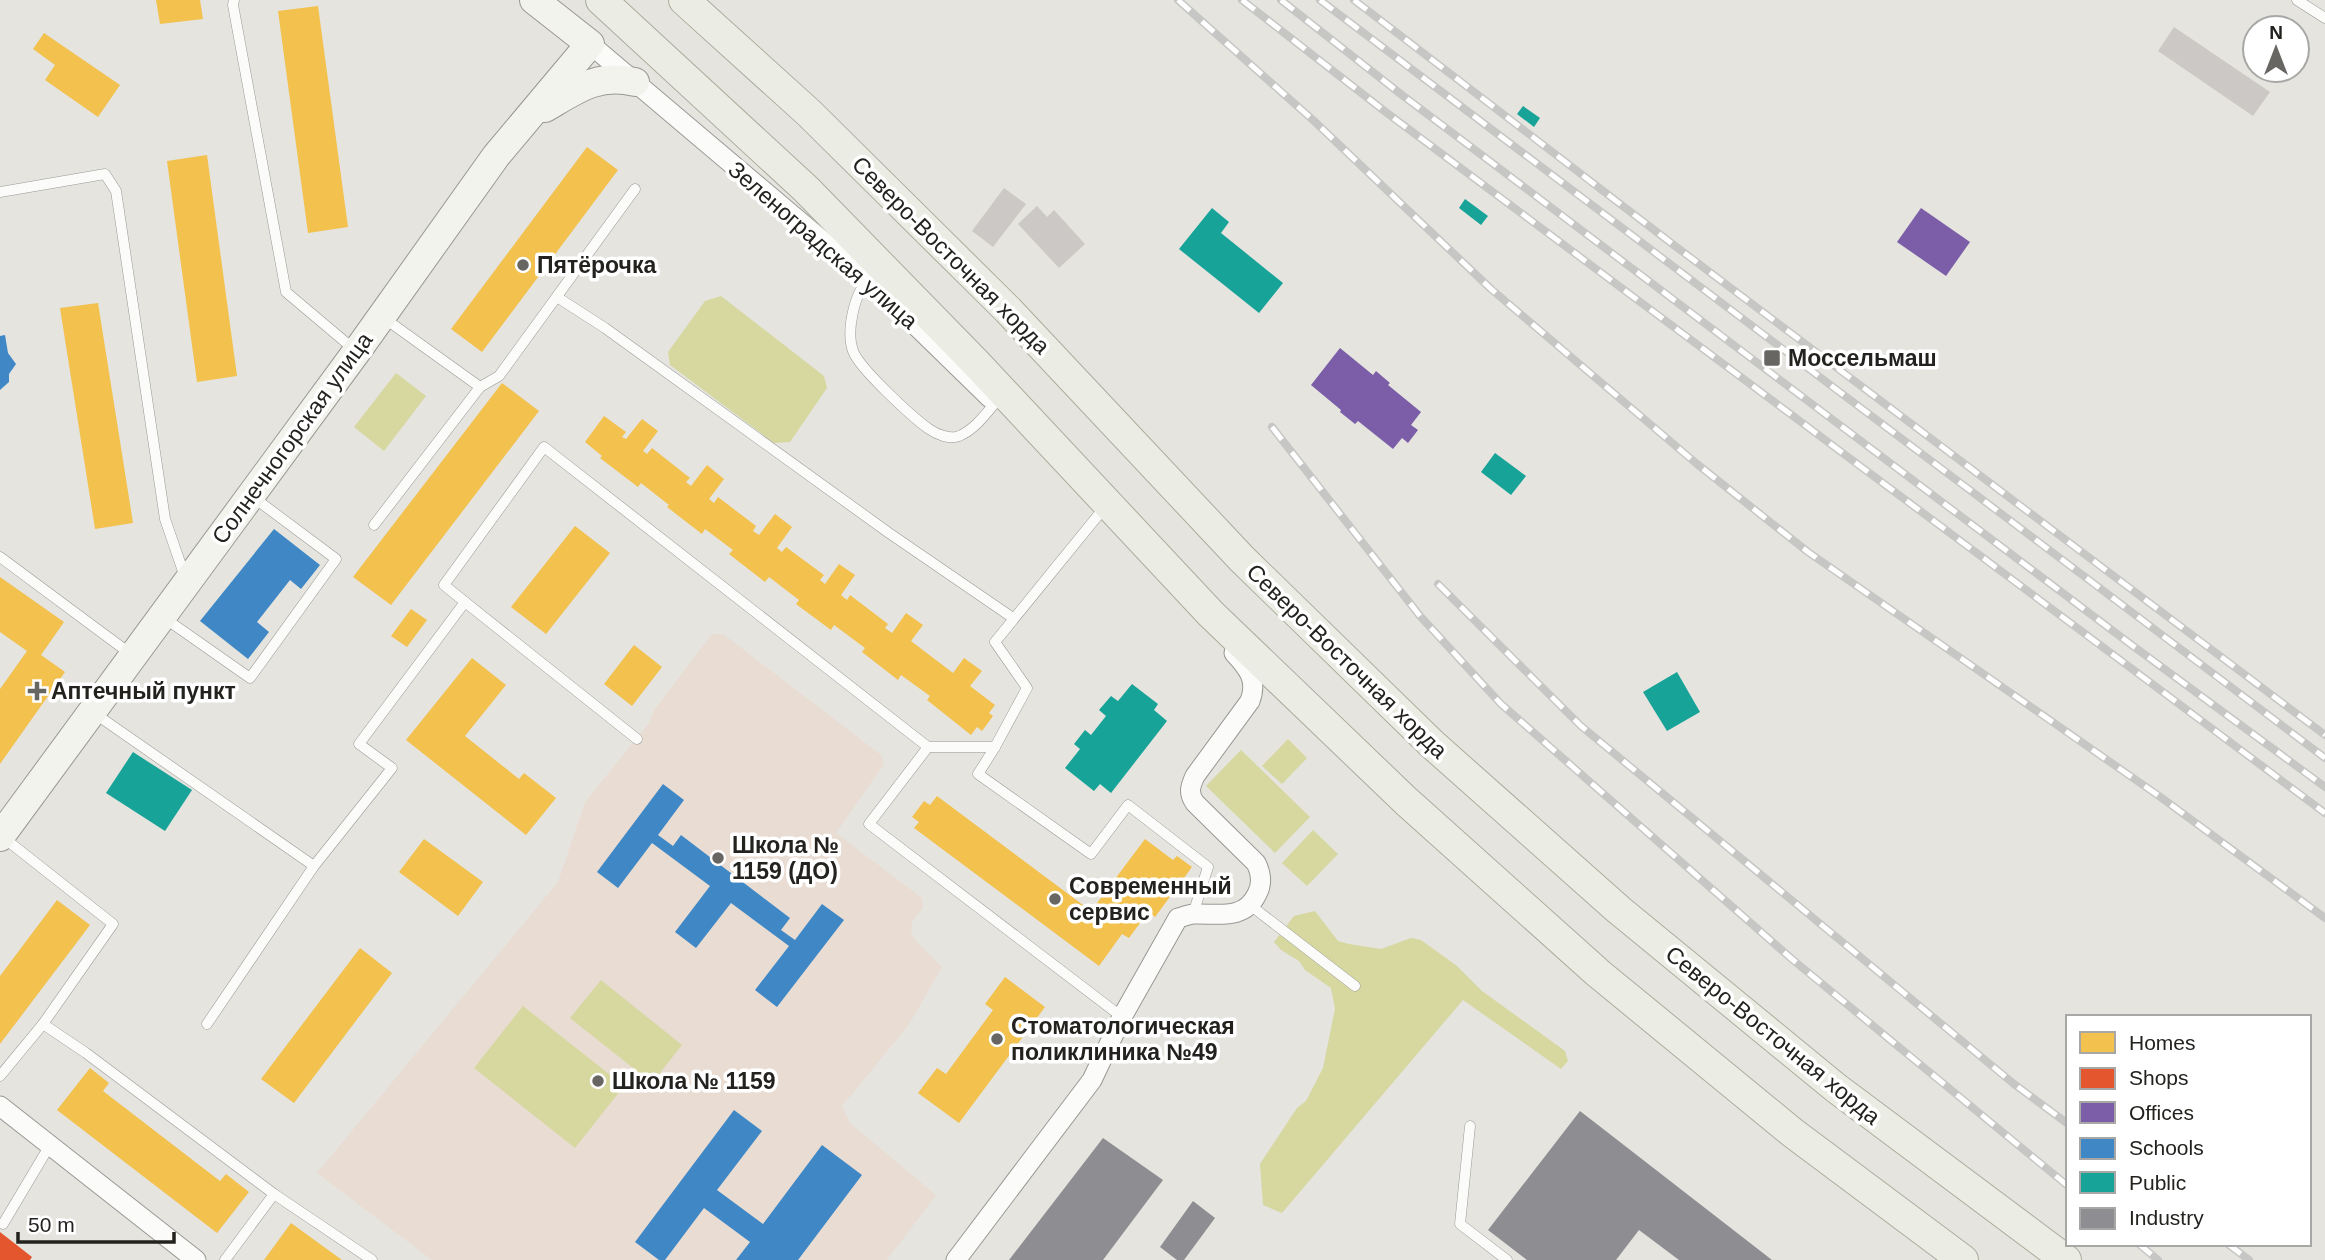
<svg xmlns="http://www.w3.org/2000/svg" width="2325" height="1260" font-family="Helvetica,sans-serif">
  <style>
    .education { fill: #e9dcd3 }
    .green { fill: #d6d89f }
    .homes { fill: #f2c14e }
    .shops { fill: #e4572e }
    .offices { fill: #7b5ea7 }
    .schools { fill: #3f88c5 }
    .public { fill: #17a398 }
    .industry { fill: #8d8d92 }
    .building { fill: #cbc8c6 }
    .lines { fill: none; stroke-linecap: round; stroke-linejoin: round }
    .lane-casing { stroke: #999894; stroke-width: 11 }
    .street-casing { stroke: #999894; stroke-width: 21 }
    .secondary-casing { stroke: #999894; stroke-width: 30 }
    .primary-casing { stroke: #acac9d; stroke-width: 32 }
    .lane { stroke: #fbfbfa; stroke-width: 10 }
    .street { stroke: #fbfbfa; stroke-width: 19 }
    .secondary { stroke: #f3f3ee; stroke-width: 28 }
    .primary { stroke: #ebece3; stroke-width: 30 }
    .rail-casing { stroke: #c6c6c5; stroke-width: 8 }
    .rail { stroke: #fff; stroke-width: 5; stroke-dasharray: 16; stroke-linecap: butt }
    .poi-dot { fill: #676662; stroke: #fff; stroke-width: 2.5 }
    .labels { text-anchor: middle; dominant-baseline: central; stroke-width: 7; stroke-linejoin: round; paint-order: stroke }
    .street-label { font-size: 23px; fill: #23221e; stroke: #fff }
    .poi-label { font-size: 23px; font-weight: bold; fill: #23221e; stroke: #fff; text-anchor: start }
  </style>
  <rect width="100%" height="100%" fill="#e5e4df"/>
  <path class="education" d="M712 634H723L881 755 884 764 836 833 922 898 923 908 912 922 911 932 916 941 942 967 908 1026 842 1106 850 1123 936 1195 887 1260H432L317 1173 558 882 585 802 649 723 654 710Z"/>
  <g class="green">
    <path d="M721 296 824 376 827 388 790 442 774 443 670 365 668 352 705 301Z"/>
    <path d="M396 373 426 396 384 451 354 427Z"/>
    <path d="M1288 739 1307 758 1282 784 1262 766Z"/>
    <path d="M1241 750 1310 817 1275 853 1206 786Z"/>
    <path d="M1313 830 1338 854 1307 886 1282 863Z"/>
    <path d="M1315 911 1338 941 1349 944 1381 949 1411 938 1421 940 1457 966 1482 991 1565 1051 1568 1061 1561 1069 1463 1000 1282 1213 1263 1205 1260 1164 1297 1108 1306 1101 1323 1068 1335 1009 1331 988 1305 970 1299 961 1281 950 1274 942 1294 916Z"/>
    <path d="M601 980 682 1045 652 1083 570 1018Z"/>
    <path d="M523 1006 624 1086 575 1148 474 1068Z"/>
  </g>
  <g class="homes">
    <path d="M156 0H200L203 19 160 24Z"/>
    <path d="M318 6 348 227 308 233 278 11Z"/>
    <path d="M44 33 120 85 98 117 45 80 55 65 33 49Z"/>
    <path d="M587 147 618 170 482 352 451 329Z"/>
    <path d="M207 155 237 376 197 382 167 161Z"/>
    <path d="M98 303 133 523 95 529 60 308Z"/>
    <path d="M502 383 539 411 391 605 353 577Z"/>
    <path d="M604 416 626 432 622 437 626 439 642 419 658 431 643 451 647 454 652 448 690 478 686 482 691 486 707 465 724 479 709 499 714 503 718 497 756 526 753 531 759 535 775 514 792 527 777 548 782 552 786 547 824 575 820 580 825 584 839 564 855 575 841 595 847 600 850 595 888 624 885 628 892 633 906 613 923 625 911 641 953 673 964 658 982 671 970 686 995 705 989 713 993 716 982 731 977 727 971 735 927 700 930 696 901 675 898 680 862 652 865 648 834 625 831 630 796 604 799 600 769 577 765 582 729 554 733 550 705 529 702 534 667 507 669 505 641 483 638 487 600 458 602 456 585 442Z"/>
    <path d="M575 526 610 553 546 634 511 607Z"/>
    <path d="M0 577 64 622 41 655 65 672 0 764V689L27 651 0 632Z"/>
    <path d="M411 609 427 620 407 647 391 636Z"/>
    <path d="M634 645 662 667 632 706 604 684Z"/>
    <path d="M472 658 506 685 465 736 519 779 524 773 556 798 526 835 406 740Z"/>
    <path d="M937 796 1091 911 1145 839 1173 860 1177 856 1192 867 1155 917 1148 912 1129 938 1122 934 1099 966 914 828 919 822 912 817 924 801 930 805Z"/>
    <path d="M424 839 483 882 458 916 399 872Z"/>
    <path d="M57 900 90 925 0 1044V976Z"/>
    <path d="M360 948 392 973 294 1103 261 1079Z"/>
    <path d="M1005 977 1045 1007 959 1123 918 1093 937 1068 946 1074 993 1010 985 1004Z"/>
    <path d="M90 1068 109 1083 103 1091 220 1181 226 1174 249 1192 217 1233 57 1110Z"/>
    <path d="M291 1223 342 1260H264Z"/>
  </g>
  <path class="shops" d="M0 1232 32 1257 30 1260H0Z"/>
  <g class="offices">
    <path d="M1921 208 1970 242 1946 276 1897 242Z"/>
    <path d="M1340 348 1373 375 1376 371 1390 383 1388 385 1421 412 1411 425 1418 430 1408 443 1402 438 1393 449 1358 421 1355 424 1340 412 1341 410 1311 385Z"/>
  </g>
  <g class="schools">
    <path d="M5 335 8 353 16 364 9 374V382L0 390V336Z"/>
    <path d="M274 529 320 565 301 589 290 580 257 622 269 632 248 659 200 621Z"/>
    <path d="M663 784 684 800 658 835 673 846 681 835 790 918 781 930 795 940 822 904 844 920 777 1007 755 990 789 946 731 903 696 948 675 932 710 886 652 843 618 888 597 872Z"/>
    <path d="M734 1110 762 1131 717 1190 763 1224 822 1145 862 1175 798 1260H736L750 1242 704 1208 665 1260H659L635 1242Z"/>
  </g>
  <g class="public">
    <path d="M1523 106 1540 118 1534 127 1517 114Z"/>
    <path d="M1465 199 1488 216 1481 225 1459 208Z"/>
    <path d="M1212 208 1229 222 1221 233 1283 283 1259 313 1179 249Z"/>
    <path d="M1495 453 1526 476 1511 495 1481 472Z"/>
    <path d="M1677 672 1700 712 1667 731 1643 692Z"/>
    <path d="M1132 684 1158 704 1154 710 1167 721 1111 793 1100 784 1094 791 1065 768 1080 749 1074 744 1085 730 1091 735 1106 716 1099 710 1111 696 1118 701Z"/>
    <path d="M133 752 192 790 165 831 106 793Z"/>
  </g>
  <g class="industry">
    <path d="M1580 1111 1772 1260H1679L1639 1230 1616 1260H1527L1488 1230Z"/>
    <path d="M1103 1138 1163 1180 1103 1260H1009Z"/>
    <path d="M1193 1201 1215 1218 1184 1260H1177L1160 1247Z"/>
  </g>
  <g class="building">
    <path d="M2174 27 2270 92 2253 116 2158 51Z"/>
    <path d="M1004 188 1026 204 993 247 972 231Z"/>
    <path d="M1037 206 1047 217 1054 210 1085 244 1059 268 1018 224Z"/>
  </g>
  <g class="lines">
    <g class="lane-casing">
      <g id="lane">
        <path d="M234 0 233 5 286 292 356 351"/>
        <path d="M2297 0 2325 18"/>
        <path d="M0 192 105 174 116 191 165 519 185 577"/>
        <path d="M869 280C854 292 846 332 853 351 859 368 912 417 929 429 936 434 950 440 959 436 974 430 985 415 995 403"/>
        <path d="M557 297 605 328 889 533 1013 618"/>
        <path d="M384 318 480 387"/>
        <path d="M374 525 480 387 499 376 635 189"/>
        <path d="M0 557 132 655"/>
        <path d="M465 602 637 739"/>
        <path d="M163 617 250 678 336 559 253 497"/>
        <path d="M94 713 314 866 392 768 359 744 465 602 444 585 544 447 928 747H995L1027 688 995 642 1100 513"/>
        <path d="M928 747 869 824 1122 1017"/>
        <path d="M995 747 978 774 1091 854 1128 805 1208 867 1193 914"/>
        <path d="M4 838 113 924 43 1024"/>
        <path d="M1250 905 1355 986"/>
        <path d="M207 1024 314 866"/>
        <path d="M0 1076 43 1024 86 1053 274 1194 372 1260"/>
        <path d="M1470 1126 1460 1224 1507 1260"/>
        <path d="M3 1224 50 1145"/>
        <path d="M225 1260 274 1194"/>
      </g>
    </g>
    <g class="street-casing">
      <g id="street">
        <path d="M590 44 869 280 990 398"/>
        <path d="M0 1106 196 1260"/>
        <path d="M956 1260 1092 1080 1122 1017 1178 918C1183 917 1189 914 1194 914 1218 913 1244 921 1257 894 1263 883 1261 873 1256 863L1195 803C1188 793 1190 787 1195 776L1250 701C1258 680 1248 668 1234 653"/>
      </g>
    </g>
    <g class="secondary-casing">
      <g id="secondary">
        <path d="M545 108C576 90 597 73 635 82"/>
        <path d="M0 837 357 351 496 156 590 44 534 0"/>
      </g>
    </g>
    <g class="primary-casing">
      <g id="primary">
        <path d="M601 0 806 189 976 363 1211 614 1406 801 1598 973 1793 1133 1963 1260"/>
        <path d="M684 0 809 113 1008 310 1242 559 1432 744 1619 910 1836 1088 2066 1260"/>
      </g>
    </g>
    <use href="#lane" class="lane"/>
    <use href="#street" class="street"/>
    <use href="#secondary" class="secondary"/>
    <use href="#primary" class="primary"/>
    <g class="rail-casing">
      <g id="rail">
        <path d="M1178 0 1313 120 1491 289 1697 464 1808 552 2159 796 2325 918"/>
        <path d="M1242 0 1387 113 2325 813"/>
        <path d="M1281 0 1402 95 2133 646 2325 787"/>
        <path d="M1320 0 2325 758"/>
        <path d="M1354 0 1675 246 2325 735"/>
        <path d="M1272 427 1420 616 1501 704 1793 960 2068 1186"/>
        <path d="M1438 584 1581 726 2014 1084 2068 1124"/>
        <path d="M2139 1244 2158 1260"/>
        <path d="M2228 1244 2249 1260"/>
      </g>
    </g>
    <use href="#rail" class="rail"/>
  </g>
  <g class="poi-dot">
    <circle cx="523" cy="265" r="7"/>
    <rect x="1763" y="349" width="18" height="18" rx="3.5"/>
    <path d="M33.5 680.5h7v7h7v7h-7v7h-7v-7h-7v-7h7z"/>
    <circle cx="718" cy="858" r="7"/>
    <circle cx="1055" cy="899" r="7"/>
    <circle cx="997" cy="1039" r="7"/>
    <circle cx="598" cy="1081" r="7"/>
  </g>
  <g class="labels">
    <g class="street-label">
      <text transform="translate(823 245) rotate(41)">Зеленоградская улица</text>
      <text transform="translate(951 255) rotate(45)">Северо-Восточная хорда</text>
      <text transform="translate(292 438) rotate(-54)">Солнечногорская улица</text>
      <text transform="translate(1347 661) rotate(44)">Северо-Восточная хорда</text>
      <text transform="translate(1773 1035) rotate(39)">Северо-Восточная хорда</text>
    </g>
    <g class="poi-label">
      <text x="537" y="265">Пятёрочка</text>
      <text x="1788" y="358">Моссельмаш</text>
      <text x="51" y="691">Аптечный пункт</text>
      <text x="732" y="845">Школа №<tspan x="732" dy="26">1159 (ДО)</tspan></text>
      <text x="1069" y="886">Современный<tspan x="1069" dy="26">сервис</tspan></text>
      <text x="1011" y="1026">Стоматологическая<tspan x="1011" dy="26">поликлиника №49</tspan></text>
      <text x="612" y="1081">Школа № 1159</text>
    </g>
  </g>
  <rect x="2066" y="1015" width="245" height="231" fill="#ffffff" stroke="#a7a7a5" stroke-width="2"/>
  <rect x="2080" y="1032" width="35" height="21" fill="#f2c14e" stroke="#a7a7a5" stroke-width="2"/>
  <text x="2129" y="1050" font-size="21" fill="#23221e">Homes</text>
  <rect x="2080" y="1068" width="35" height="21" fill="#e4572e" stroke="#a7a7a5" stroke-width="2"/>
  <text x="2129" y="1085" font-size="21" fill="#23221e">Shops</text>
  <rect x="2080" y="1102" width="35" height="21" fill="#7b5ea7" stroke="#a7a7a5" stroke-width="2"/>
  <text x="2129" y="1120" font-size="21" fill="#23221e">Offices</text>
  <rect x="2080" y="1138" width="35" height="21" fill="#3f88c5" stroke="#a7a7a5" stroke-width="2"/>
  <text x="2129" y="1155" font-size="21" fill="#23221e">Schools</text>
  <rect x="2080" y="1172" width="35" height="21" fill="#17a398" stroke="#a7a7a5" stroke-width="2"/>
  <text x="2129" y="1190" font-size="21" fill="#23221e">Public</text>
  <rect x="2080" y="1208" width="35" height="21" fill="#8d8d92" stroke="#a7a7a5" stroke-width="2"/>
  <text x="2129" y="1225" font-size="21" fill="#23221e">Industry</text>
  <g transform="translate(2276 49)"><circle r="33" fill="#ffffff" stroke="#a7a7a5" stroke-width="2"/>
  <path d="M0-5L12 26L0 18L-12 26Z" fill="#676662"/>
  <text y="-10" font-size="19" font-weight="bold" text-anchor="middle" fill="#23221e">N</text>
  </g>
  <path d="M18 1232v10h156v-10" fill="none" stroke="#23221e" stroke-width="3.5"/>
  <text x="28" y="1232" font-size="21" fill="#23221e" stroke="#ffffff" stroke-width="5" paint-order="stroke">50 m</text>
</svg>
